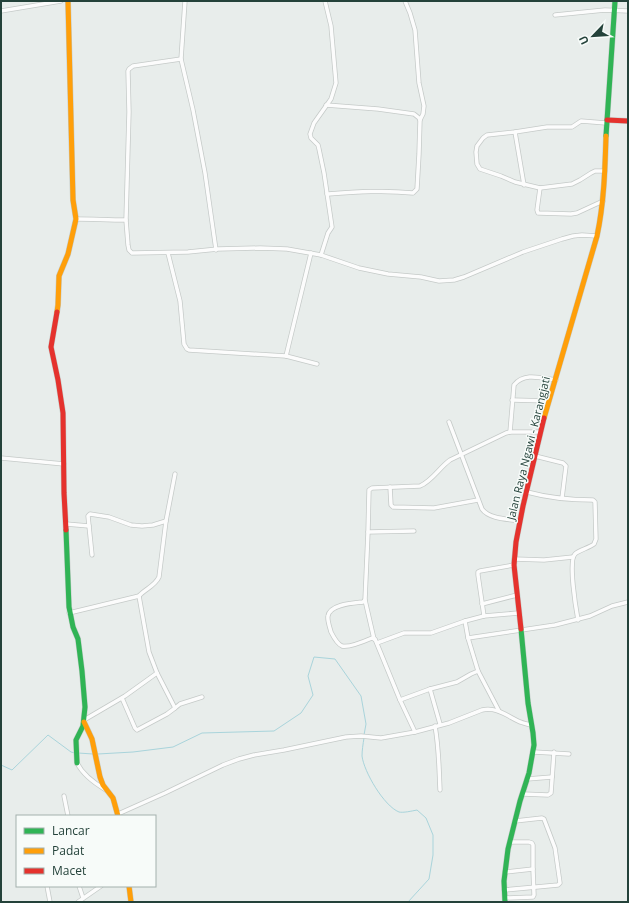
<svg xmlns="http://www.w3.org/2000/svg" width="629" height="903" font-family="'Open Sans',sans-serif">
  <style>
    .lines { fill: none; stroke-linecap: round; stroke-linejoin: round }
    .stream { stroke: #a9d4db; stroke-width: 1 }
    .street-casing { stroke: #c5cac8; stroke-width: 5 }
    .fast-casing { stroke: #c3cbc8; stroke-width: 6 }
    .slow-casing { stroke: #c3cbc8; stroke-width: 6 }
    .jam-casing { stroke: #c3cbc8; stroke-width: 6 }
    .street { stroke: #fcfcfc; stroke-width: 3.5 }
    .fast { stroke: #30b455; stroke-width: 5 }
    .slow { stroke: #ff9f0a; stroke-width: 5 }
    .jam { stroke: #e5322d; stroke-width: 5 }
    .labels { text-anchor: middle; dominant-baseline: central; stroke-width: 3; stroke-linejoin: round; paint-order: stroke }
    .street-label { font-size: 11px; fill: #24423a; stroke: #f7fbf9 }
  </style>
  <rect width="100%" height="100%" fill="#e8edeb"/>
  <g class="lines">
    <g class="stream">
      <path d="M364 738C363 744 362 751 362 756 364 772 384 806 399 812 403 813 412 811 417 810L426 818 433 835V855L429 879 408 902"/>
      <path d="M78 753 93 754"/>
      <path d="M98 754 133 752 173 747 202 733 274 731 301 713 313 695 308 676 314 657 335 659 361 696 366 724 364 735"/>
      <path d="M1 765 12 770 48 735 71 752 75 753"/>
    </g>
    <g class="street-casing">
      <g id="street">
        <path d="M185 1 181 59 193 110 205 173 216 250"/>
        <path d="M405 1 410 13 415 30 419 83 424 106 423 114 420 120"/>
        <path d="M1 11 61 1"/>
        <path d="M555 15 605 10 628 11"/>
        <path d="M181 59 133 66 129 69 128 71 129 112 126 220 128 245 129 250 132 253 188 252 218 249 260 248 287 249 321 255 359 268 388 274 421 277 439 281 454 280 464 277 523 252 562 239 573 236 582 235 597 236"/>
        <path d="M326 105 378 109 414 114 419 118 420 120 419 154 417 189 413 193C384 190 356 192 327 194"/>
        <path d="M515 132 524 185"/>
        <path d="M605 171H595L591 173 580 180 572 184 540 188 515 182 501 176 480 169 477 164 476 152 477 146 483 138 487 135 515 132 547 127H572L581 121 606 123"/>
        <path d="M540 188 537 210 538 213H539L571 214 577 213 603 201"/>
        <path d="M76 219C92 219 109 220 126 220"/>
        <path d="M168 253 180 301 184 344 187 349 189 350 286 356 311 253"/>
        <path d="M321 255 328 233 332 227 324 173 319 149 318 145 311 138 310 134 314 123 331 99 336 83 331 26 325 1"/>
        <path d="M286 356 317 364"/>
        <path d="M512 400 549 401"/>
        <path d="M449 422 482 509C489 519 508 519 520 521"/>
        <path d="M510 432 514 385C524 372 541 378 556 380"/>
        <path d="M535 456 563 463 566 466 562 498"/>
        <path d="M1 458 64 464"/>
        <path d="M390 487 391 505 393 507 434 508 478 500"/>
        <path d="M527 492C549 498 571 500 593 500L595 502 596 539 594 544C589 548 579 550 575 554 568 561 576 609 578 620"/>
        <path d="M66 524 89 526"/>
        <path d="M368 532 414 531"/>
        <path d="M92 555 88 516 90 514 109 517 131 525 142 526 153 525 166 521"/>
        <path d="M514 559 544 560 573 557"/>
        <path d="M365 600 374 639"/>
        <path d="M482 604 517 595"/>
        <path d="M69 613 139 596C145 589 155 586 159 577L166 521 175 474"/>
        <path d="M484 616 478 575V572L480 571 514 565"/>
        <path d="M465 621 468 638 478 671 499 711"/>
        <path d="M468 638 555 625 590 616 612 606 628 602"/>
        <path d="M377 643 404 633H431L465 621 484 616 518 613"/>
        <path d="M430 689 440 724"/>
        <path d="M122 698 135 728 137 730 167 714 175 708 157 673 149 652 139 596"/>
        <path d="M400 700 430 689 457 682 471 674 478 671"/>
        <path d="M175 708 180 704 202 697"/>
        <path d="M84 720 125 696 157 673"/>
        <path d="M435 726C439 748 439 769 440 790"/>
        <path d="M415 732 400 700 375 639 372 638C365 641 349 648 342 646 337 644 333 636 331 632 330 628 327 620 328 616 330 604 354 603 363 602L365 600 368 532 369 490 372 488 420 486C432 481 439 468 450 460L506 433 510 432H540"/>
        <path d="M534 752 569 754"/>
        <path d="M77 763C83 775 94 783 106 790"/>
        <path d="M527 779 552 777"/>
        <path d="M523 794 548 795 551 793 554 752"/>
        <path d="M64 796 68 816"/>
        <path d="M118 814 165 793 223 765 239 759 254 755 284 750 346 737 361 736 381 738 415 732 449 723 482 710C496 707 506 715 518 721 522 723 527 724 531 725"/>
        <path d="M505 872 533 869"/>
        <path d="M47 886 50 902"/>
        <path d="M79 886 83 898"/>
        <path d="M504 890 558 885 560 883 555 848 544 819 542 818 515 821"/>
        <path d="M505 898 533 897 534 895 533 869V845L532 843 529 842H510"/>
        <path d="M78 902 101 886"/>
      </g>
    </g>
    <g class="fast-casing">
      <g id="fast">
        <path d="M606 136 615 1"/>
        <path d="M66 530 69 607 73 627 78 639 82 671 85 707 83 726 76 740 77 763"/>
        <path d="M505 902 504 881 508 849 520 801 529 773 534 745 533 733 528 703 521 629"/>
      </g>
    </g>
    <g class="slow-casing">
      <g id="slow">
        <path d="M57 312 58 305 59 276 68 254 76 219 73 200 68 1"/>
        <path d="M544 418 597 236C604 203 605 170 606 136"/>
        <path d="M84 722 92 739 100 777 103 785 113 798 118 816"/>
        <path d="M129 886 131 902"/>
      </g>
    </g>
    <g class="jam-casing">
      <g id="jam">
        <path d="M607 120 628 121"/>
        <path d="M57 312 51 347 58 380 63 413 64 493 66 530"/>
        <path d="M521 629 514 565 516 542 523 506 544 418"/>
      </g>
    </g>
    <use href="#street" class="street"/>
    <use href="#fast" class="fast"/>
    <use href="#slow" class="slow"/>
    <use href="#jam" class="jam"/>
  </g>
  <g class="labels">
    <g class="street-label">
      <text transform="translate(528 448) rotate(-76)">Jalan Raya Ngawi - Karangjati</text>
    </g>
  </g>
  <rect width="629" height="903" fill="none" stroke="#24423a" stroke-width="4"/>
  <rect x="16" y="815" width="140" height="72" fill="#f7fbf9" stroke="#a3b1ad"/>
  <rect x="24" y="828" width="20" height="6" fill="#30b455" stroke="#a3b1ad"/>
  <text x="52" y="835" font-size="12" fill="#24423a">Lancar</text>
  <rect x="24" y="848" width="20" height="6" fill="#ff9f0a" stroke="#a3b1ad"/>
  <text x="52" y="855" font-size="12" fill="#24423a">Padat</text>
  <rect x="24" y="868" width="20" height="6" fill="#e5322d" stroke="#a3b1ad"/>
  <text x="52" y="875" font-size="12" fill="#24423a">Macet</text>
  <g transform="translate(593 36) rotate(245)" stroke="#f7fbf9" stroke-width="3" paint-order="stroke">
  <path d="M0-3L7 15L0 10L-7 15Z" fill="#24423a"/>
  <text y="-6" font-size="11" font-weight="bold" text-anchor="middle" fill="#24423a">U</text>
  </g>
</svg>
